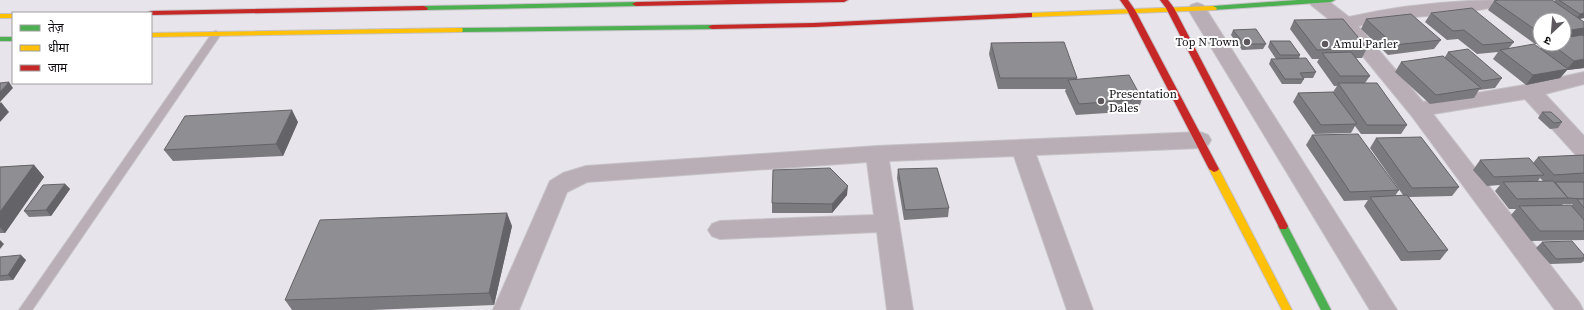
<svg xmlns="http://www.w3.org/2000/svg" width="1584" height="310" font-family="'Source Serif 4','Noto Sans Devanagari',serif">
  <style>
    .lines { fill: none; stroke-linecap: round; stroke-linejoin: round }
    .lane-casing { stroke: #c5c2c7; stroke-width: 2 }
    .street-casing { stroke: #c5c2c7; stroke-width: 2 }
    .fast-casing { stroke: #c5c2c7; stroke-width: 2 }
    .slow-casing { stroke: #c5c2c7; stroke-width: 2 }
    .jam-casing { stroke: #c5c2c7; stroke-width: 2 }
    .lane { fill: #baaeb6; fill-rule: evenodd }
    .street { fill: #baaeb6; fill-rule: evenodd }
    .fast { fill: #4caf50; fill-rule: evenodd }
    .slow { fill: #ffc107; fill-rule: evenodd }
    .jam { fill: #c62828; fill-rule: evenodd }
    .wall { fill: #7b7a7e; fill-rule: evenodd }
    .shaded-wall { fill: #646367 }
    .building { fill: #8f8e93; stroke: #646367 }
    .poi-dot { fill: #5c585d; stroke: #fff; stroke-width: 1.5 }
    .labels { text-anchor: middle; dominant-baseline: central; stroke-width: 4; stroke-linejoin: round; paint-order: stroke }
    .poi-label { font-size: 12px; fill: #100d11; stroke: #fff; text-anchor: start }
  </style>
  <rect width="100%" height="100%" fill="#e8e4eb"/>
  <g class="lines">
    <g class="lane-casing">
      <path id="lane" d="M216 31 221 34 32 310H19L213 32Z"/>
    </g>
    <g class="street-casing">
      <g id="street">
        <path d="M1309 0H1327L1349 17C1402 5 1455 0 1508 0 1499 13 1408 17 1388 19 1378 20 1368 24 1358 26L1423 102 1530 84 1584 72V84L1545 94 1584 136V158L1576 155 1525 99 1433 114 1579 302 1583 310H1555L1411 115 1339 27 1311 5Z"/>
        <path d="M1197 3 1203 5 1206 9 1397 310H1370L1188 9 1191 5Z"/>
        <path d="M1200 132 1208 135 1211 140 1208 145 1200 148 1036 155 1093 310H1067L1014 156 889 161 913 310H887L877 232 720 239 712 236 708 230 712 224 720 221 874 215 867 162 587 182 567 192 519 310H493L550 181 563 173 586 166 877 146Z"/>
      </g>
    </g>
    <g class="fast-casing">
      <g id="fast">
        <path d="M1298 0H1335L1331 2 1213 10 1209 8 1213 6Z"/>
        <path d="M636 2 640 4 639 6 424 10 420 8 424 6Z"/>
        <path d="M712 25H715L716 27 715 29 459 32 455 30 459 28Z"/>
        <rect x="0" y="37" width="13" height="4"/>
        <path d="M1283 222 1286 223 1331 310H1321L1278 226 1280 223Z"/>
      </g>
    </g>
    <g class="slow-casing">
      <g id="slow">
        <path d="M1213 6 1217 8 1216 10 1029 17 1025 15 1029 13Z"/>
        <rect x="0" y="14" width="13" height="4"/>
        <path d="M459 28H462L463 30 462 32 151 37V33Z"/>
        <path d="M1214 166 1219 169 1292 310H1282L1209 169Z"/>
      </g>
    </g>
    <g class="jam-casing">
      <g id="jam">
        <path d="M728 0H848L844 2 636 6 632 4 636 2Z"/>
        <path d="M1120 0H1128L1135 10 1219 169 1217 171 1214 172 1209 169 1127 10Z"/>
        <path d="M1160 0H1168L1174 8 1288 226 1286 229H1280L1166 8Z"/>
        <path d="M424 6 428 8 427 10 151 15V13H147L151 11Z"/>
        <path d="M1029 13H1032V17L814 27 712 29 708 27 712 25 814 23Z"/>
      </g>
    </g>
    <use href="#lane" class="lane"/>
    <use href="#street" class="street"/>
    <use href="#fast" class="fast"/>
    <use href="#slow" class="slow"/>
    <use href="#jam" class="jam"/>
  </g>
  <g class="wall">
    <path d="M1555 0H1584V18L1580 19 1584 22V36H1583L1584 68 1567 70 1560 78 1526 85 1493 59 1498 52 1477 54 1458 39 1447 40 1425 22 1431 13 1514 42 1509 48 1540 49 1544 44H1564L1540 20V44H1535L1488 10 1494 1H1554Z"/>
    <path d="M1366 19 1441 40 1434 49 1388 55 1361 29Z"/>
    <path d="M1294 20 1367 48 1362 58H1356L1370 76 1365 83 1407 125 1401 134H1361L1355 126 1351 133 1315 134 1293 102 1298 93 1333 92 1337 86H1334L1317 62 1319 59H1312L1290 29Z"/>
    <path d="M1233 30 1266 44 1263 49 1242 50 1231 35Z"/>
    <path d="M1270 41 1300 55 1299 58 1316 72 1313 78H1303L1304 79 1301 84H1282L1269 64 1271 59H1276L1268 47Z"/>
    <path d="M991 43 1077 78V79L1142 99 1138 111 1076 115 1065 91 1066 89H998L989 54Z"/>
    <path d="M1448 52 1502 78 1495 88 1479 90 1474 98 1430 104 1395 72 1401 62 1445 57Z"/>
    <path d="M1542 112 1562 122 1558 128 1550 129 1538 118Z"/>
    <path d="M298 122 283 156 173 161 164 150Z"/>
    <path d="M1312 135 1399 190 1395 196 1403 195 1370 148 1376 138 1459 187 1452 196 1409 197 1448 250 1440 260 1401 261 1364 206 1368 200 1344 201 1306 145Z"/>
    <path d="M1584 155V240L1531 241 1511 215 1516 209H1509L1495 191 1500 185 1487 186 1473 170 1480 160 1533 163 1538 157ZM1540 178 1543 181H1538ZM1563 204H1573L1571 205H1562Z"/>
    <path d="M34 165 44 177 5 233H0V167Z"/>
    <path d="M898 169 949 208 948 217 904 220 897 178Z"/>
    <path d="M65 184 70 189 51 216 29 217 24 211Z"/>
    <path d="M847 195 832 213H772V203Z"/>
    <path d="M512 226 494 305 371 310H292L285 300Z"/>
    <path d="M1542 242 1584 255V261L1581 263 1550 264 1536 248Z"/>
    <path d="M0 257 26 260 13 280 0 281Z"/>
  </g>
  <g class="shaded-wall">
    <path d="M1584 13V18L1576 19 1580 14Z"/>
    <path d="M1584 28V36L1564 39V31Z"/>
    <path d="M1540 38V44H1535Z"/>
    <path d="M1584 59V68L1567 70 1560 78 1526 85 1533 75 1567 69 1574 61Z"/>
    <path d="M9 82 13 88 0 102V92Z"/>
    <path d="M1 102 9 112 0 122V103Z"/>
    <path d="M292 110 298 122 283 156 276 144Z"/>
    <path d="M34 165 44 177 5 233 0 227V212Z"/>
    <path d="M65 184 70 189 51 216 46 210Z"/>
    <path d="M848 186 847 195 832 213V204Z"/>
    <path d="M507 213 512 226 494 305 489 293Z"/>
    <path d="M0 240 4 244 0 249Z"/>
    <path d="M21 255 26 260 13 280 8 275Z"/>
  </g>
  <g class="building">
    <path d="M1499 0H1552L1584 22V28L1564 31V20H1540V33L1494 1Z"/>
    <path d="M1559 0H1584V13L1580 14Z"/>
    <path d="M1472 8 1514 42 1483 45 1464 30 1453 31 1431 13Z"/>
    <path d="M1411 14 1441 40 1394 45 1366 19Z"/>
    <path d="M1343 19 1367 48 1317 50 1294 20Z"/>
    <path d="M1256 29 1266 44H1244L1233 30Z"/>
    <path d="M1582 35 1584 36V59L1574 61 1551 44H1564V38Z"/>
    <path d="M1270 41H1290L1300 55H1280Z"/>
    <path d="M1064 42 1077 78H1000L991 43Z"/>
    <path d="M1534 44 1568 69 1533 75 1500 50Z"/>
    <path d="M1468 49 1502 78 1483 81 1448 52Z"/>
    <path d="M1351 52 1370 76H1340L1322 53Z"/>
    <path d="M1443 56 1481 88 1436 95 1401 62Z"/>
    <path d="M1306 58 1316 72 1300 73 1304 79H1285L1271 59Z"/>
    <path d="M1129 75 1142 99 1079 104 1068 80Z"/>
    <path d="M9 82 0 92V83Z"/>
    <path d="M1338 83H1377L1407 125H1367Z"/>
    <path d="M1333 92 1357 124 1321 125 1298 93Z"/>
    <path d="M292 110 276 144 164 150 185 116Z"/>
    <path d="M1542 112H1551L1562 122 1554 123Z"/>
    <path d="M1358 134 1399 190 1350 192 1312 135Z"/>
    <path d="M1421 137 1459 187 1412 188 1376 138Z"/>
    <path d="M1584 155V173L1554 175 1538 157Z"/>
    <path d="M1529 158 1544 175 1494 177 1480 160Z"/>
    <path d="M34 165 0 212V167Z"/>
    <path d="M830 168 848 186 832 204 772 203 773 170Z"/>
    <path d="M937 168 949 208 905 210 898 169Z"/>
    <path d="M1553 181 1568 198 1517 199 1503 182Z"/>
    <path d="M1555 182H1584V199L1568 198Z"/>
    <path d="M65 184 46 210 24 211 43 185Z"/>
    <path d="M1407 195 1448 250 1408 252 1370 197Z"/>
    <path d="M1577 199H1584V208Z"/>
    <path d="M1571 205 1584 220V231H1540L1519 206Z"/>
    <path d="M507 213 489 293 285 300 320 220Z"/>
    <path d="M1572 241 1584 255V258L1556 259 1542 242Z"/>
    <path d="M21 255 8 275 0 276V257Z"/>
  </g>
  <g class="poi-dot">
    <circle cx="1247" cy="42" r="4"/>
    <circle cx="1325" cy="44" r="4"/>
    <circle cx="1101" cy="101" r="4"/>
  </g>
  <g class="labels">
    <g class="poi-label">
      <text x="1239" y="42" text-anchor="end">Top N Town</text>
      <text x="1333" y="44">Amul Parler</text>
      <text x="1109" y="94">Presentation<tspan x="1109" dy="14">Dales</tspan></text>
    </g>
  </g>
  <rect x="12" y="12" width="140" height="72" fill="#ffffff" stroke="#9f9ea0"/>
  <rect x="20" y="25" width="20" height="6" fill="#4caf50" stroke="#9f9ea0"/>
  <text x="48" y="32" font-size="12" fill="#100d11">तेज़</text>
  <rect x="20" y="45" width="20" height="6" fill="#ffc107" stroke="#9f9ea0"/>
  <text x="48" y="52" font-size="12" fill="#100d11">धीमा</text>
  <rect x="20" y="65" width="20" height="6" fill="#c62828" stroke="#9f9ea0"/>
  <text x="48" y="72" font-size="12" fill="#100d11">जाम</text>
  <g transform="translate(1552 32) rotate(206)"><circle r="19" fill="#ffffff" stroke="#9f9ea0"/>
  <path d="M0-3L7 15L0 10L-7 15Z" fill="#5c585d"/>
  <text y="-6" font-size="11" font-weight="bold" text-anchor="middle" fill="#100d11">उ</text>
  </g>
</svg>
